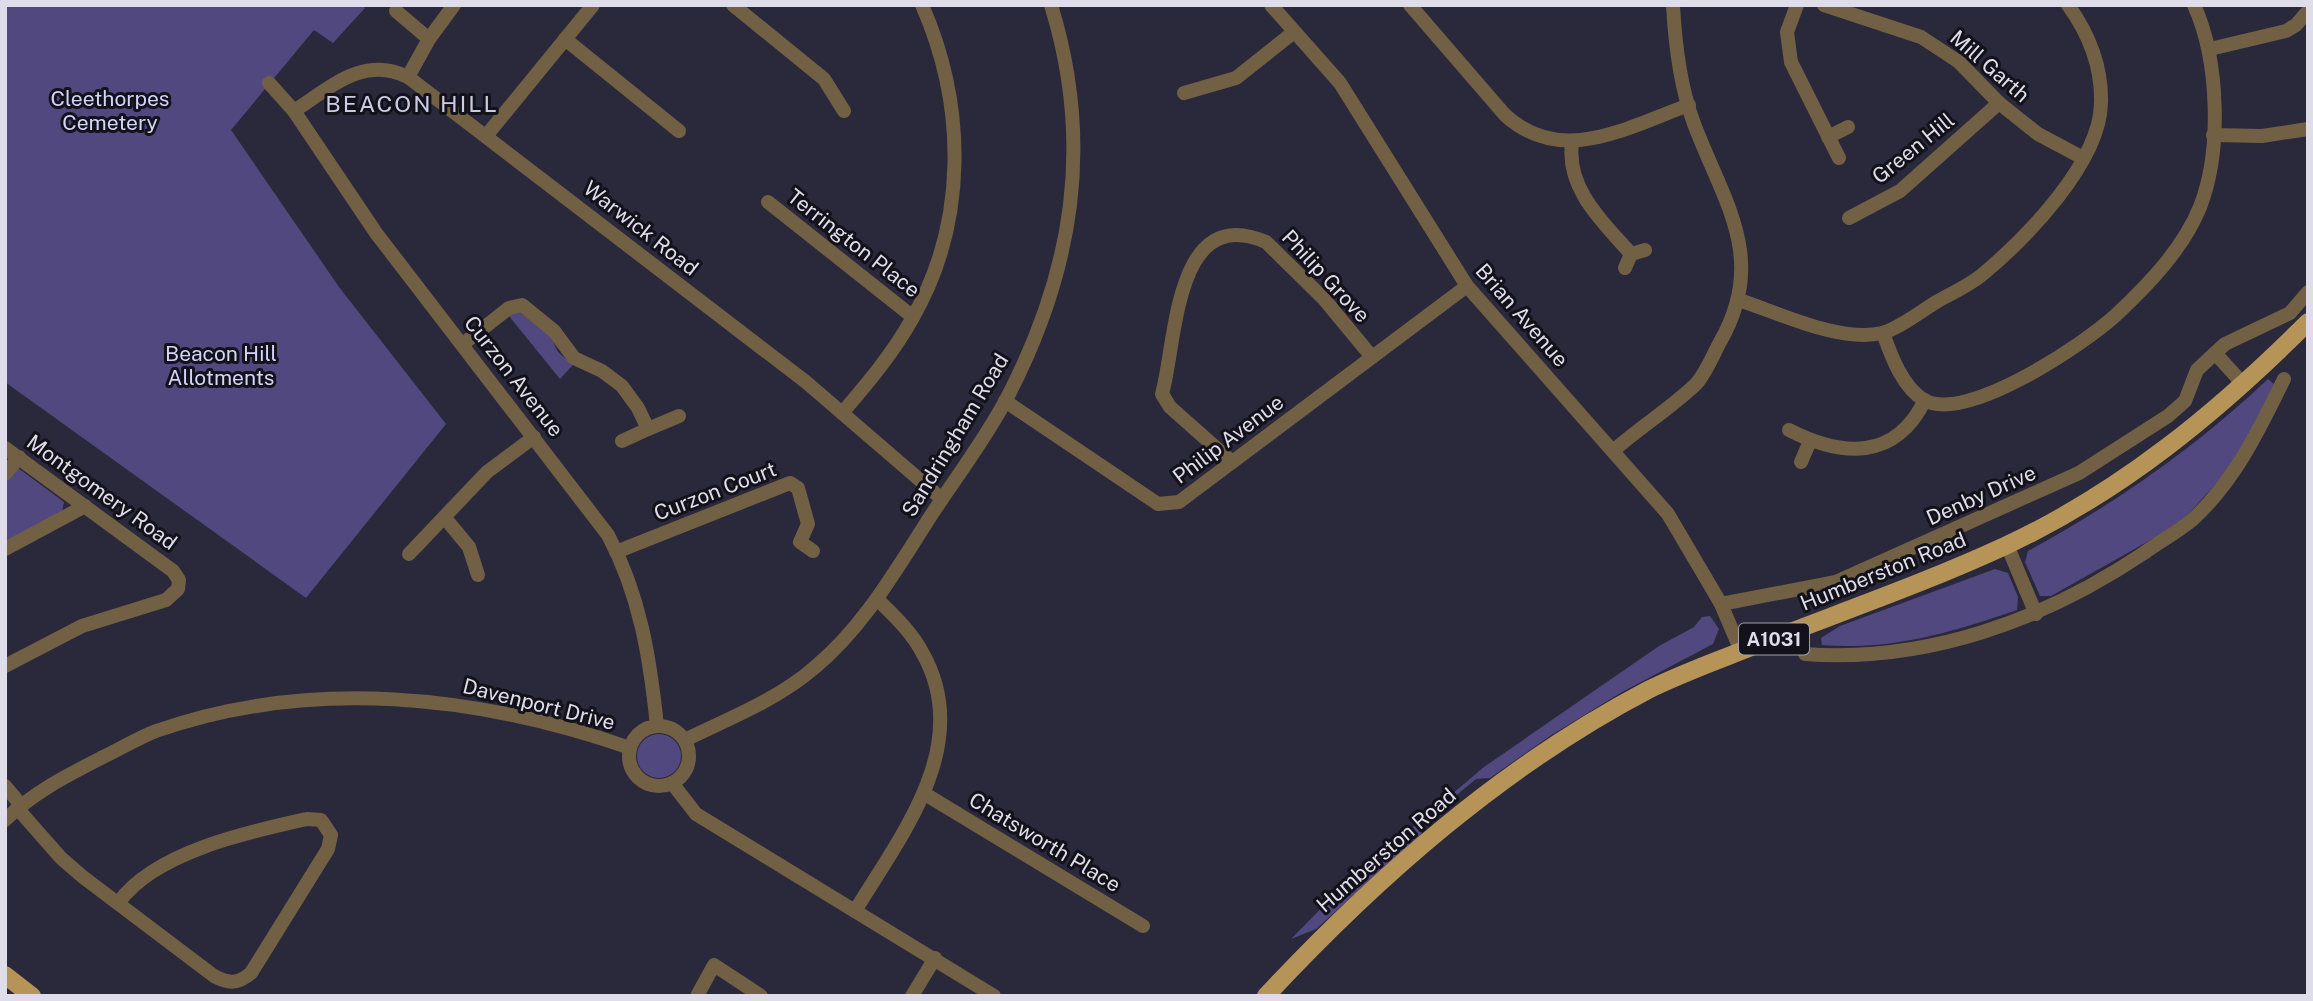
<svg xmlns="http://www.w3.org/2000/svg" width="2313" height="1001" font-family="'Public Sans',sans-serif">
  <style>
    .green { fill: #51487f }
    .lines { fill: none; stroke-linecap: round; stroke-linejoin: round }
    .minor { stroke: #716044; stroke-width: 14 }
    .major { stroke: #b69457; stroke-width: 18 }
    .labels { text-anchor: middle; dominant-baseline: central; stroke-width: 6; stroke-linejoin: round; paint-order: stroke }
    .shield { fill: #13121b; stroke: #a1a0ab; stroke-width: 2 }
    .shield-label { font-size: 19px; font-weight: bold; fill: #dedde9 }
    .street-label { font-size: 21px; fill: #dedde9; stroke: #13121b }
    .park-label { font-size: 21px; fill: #d6d2fa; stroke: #13121b }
    .neighbourhood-label { font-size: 23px; letter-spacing: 2px; fill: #cdcbe4; stroke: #13121b }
  </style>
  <rect width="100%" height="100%" fill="#2a283b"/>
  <g class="green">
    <path d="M5 5H362L365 8 333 43 314 30 231 130 339 287 446 424 306 598 5 382Z"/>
    <path d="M516 310 549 333 558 352 573 365 560 379 509 316Z"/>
    <path d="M2268 379 2274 384 2239 459 2179 524 2051 596H2040L2025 562 2028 551C2116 503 2195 448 2268 379Z"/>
    <path d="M18 468 64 502 62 512 5 542V480Z"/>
    <path d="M1995 569 2008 573 2018 597 2017 610C1953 632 1890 651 1822 645L1821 638 1840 626Z"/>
    <path d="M1710 616 1719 629 1713 644 1622 692 1550 736 1490 778 1476 779 1424 822 1421 835 1316 929 1291 939 1342 887 1484 767 1659 646 1694 627 1702 617Z"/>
    <circle cx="659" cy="756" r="22"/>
  </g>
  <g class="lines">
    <g class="minor">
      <path d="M733 5 824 79 844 111"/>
      <path d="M1271 5 1340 83 1467 286 1668 514 1721 604 1741 651"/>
      <path d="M1410 5 1505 115C1562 167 1627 127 1689 105"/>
      <path d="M1797 5 1787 32 1791 62 1839 158"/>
      <path d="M1824 5 1921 37 1959 62 1999 103 2038 134 2083 158"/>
      <path d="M396 11 429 39"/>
      <path d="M565 39 679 131"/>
      <path d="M2210 49 2286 31 2296 25 2308 11"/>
      <path d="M408 77 429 39 454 5"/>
      <path d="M269 83 294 111 376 233 608 535C640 595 650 658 657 726"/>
      <path d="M1184 93 1236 78 1294 32"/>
      <path d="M294 111C331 87 364 55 408 77L806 382 942 499"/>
      <path d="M2213 135 2262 136 2308 129"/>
      <path d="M486 136 593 5"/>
      <path d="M1828 137 1848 127"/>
      <path d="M1572 143C1566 189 1603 222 1631 254"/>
      <path d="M768 202 913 317"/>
      <path d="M1849 218 1900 191 1999 103"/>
      <path d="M1625 268 1631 254 1645 250"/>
      <path d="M1739 300C1779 313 1840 343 1882 333 1900 328 1921 311 1938 301 1952 293 1970 285 1983 274 2026 238 2100 163 2101 103 2102 67 2089 34 2068 5"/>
      <path d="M1883 333C1891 355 1902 387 1924 400 1966 424 2084 344 2116 315 2148 285 2183 249 2200 207 2222 151 2219 60 2194 5"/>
      <path d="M463 344 509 308 522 305 554 331 574 358 602 371 622 386 638 408 648 429 622 441"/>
      <path d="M2215 353 2244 385"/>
      <path d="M1005 401 1158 504 1179 502 1467 286"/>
      <path d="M842 413C868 383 893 353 912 319 968 222 966 105 922 5"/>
      <path d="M648 429 679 416"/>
      <path d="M1789 430C1842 457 1895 461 1925 400"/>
      <path d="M5 448 173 571 179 580 178 589 166 600 82 626 5 666"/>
      <path d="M1613 451C1639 428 1671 408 1696 384 1706 373 1713 355 1720 342 1769 257 1722 200 1693 121 1680 85 1675 43 1673 5"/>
      <path d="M1232 462 1170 407 1162 394C1177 340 1174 203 1266 242L1324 299 1372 357"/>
      <path d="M1801 462 1810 441"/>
      <path d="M5 474 19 457"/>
      <path d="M445 518 469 547 478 575"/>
      <path d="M2007 545 2036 614"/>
      <path d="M5 549 85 506"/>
      <path d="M616 552 790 483 798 488 808 524 800 542 813 551"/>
      <path d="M409 554 487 472 534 437"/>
      <path d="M1721 604 1836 582 2079 473 2168 416 2185 401 2197 370 2225 344 2290 313 2308 292"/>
      <path d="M1805 654C1927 663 2044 620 2144 553 2159 542 2178 532 2192 520 2235 481 2259 430 2284 379"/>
      <circle cx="659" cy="756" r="30"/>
      <path d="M685 740C728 719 777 700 814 668 864 627 897 568 932 514 957 476 986 438 1007 398 1073 271 1094 144 1051 5"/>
      <path d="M672 783 696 814 994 996"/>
      <path d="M5 786 21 805"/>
      <path d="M925 794 1143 926"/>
      <path d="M17 808 61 858 83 877 214 976C229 984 238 984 251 973L328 849 331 835 321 820 307 819C248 832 155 852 119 902"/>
      <path d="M5 820C34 792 68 775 103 757 120 749 138 738 156 731 311 677 478 695 630 748"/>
      <path d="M855 911C901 835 975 744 922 652 911 631 893 615 877 599"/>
      <path d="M697 996 714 965 761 996"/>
      <path d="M912 996 935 958"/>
    </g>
    <g class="major">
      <path d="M5 975 32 996"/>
      <path d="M1266 996C1377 877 1503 766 1648 690 1684 672 1722 659 1759 644 1841 612 1925 583 2005 546 2121 492 2218 412 2308 322"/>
    </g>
  </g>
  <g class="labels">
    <rect class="shield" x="1739" y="623.5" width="70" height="31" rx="5"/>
    <g class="shield-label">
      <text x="1774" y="639">A1031</text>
    </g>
    <g class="street-label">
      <text transform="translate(1990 66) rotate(41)">Mill Garth</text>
      <text transform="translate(1913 148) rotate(-39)">Green Hill</text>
      <text transform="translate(641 228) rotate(38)">Warwick Road</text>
      <text transform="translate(854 243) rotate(38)">Terrington Place</text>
      <text transform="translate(1326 276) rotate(47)">Philip Grove</text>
      <text transform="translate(1522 315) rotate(49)">Brian Avenue</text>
      <text transform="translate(514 376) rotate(52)">Curzon Avenue</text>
      <text transform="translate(955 435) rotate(-59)">Sandringham Road</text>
      <text transform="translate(1228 439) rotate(-37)">Philip Avenue</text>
      <text transform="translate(715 491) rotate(-21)">Curzon Court</text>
      <text transform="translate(102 492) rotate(36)">Montgomery Road</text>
      <text transform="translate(1981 495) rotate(-24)">Denby Drive</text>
      <text transform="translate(1883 571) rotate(-22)">Humberston Road</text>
      <text transform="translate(539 704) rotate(14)">Davenport Drive</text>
      <text transform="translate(1045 842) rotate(31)">Chatsworth Place</text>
      <text transform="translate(1386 850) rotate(-41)">Humberston Road</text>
    </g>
    <g class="park-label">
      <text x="110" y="98">Cleethorpes<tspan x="110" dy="24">Cemetery</tspan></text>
      <text x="221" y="353">Beacon Hill<tspan x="221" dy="24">Allotments</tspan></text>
    </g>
    <g class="neighbourhood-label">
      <text x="412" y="103">BEACON HILL</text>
    </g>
  </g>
  <rect width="2313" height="1001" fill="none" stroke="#dedde9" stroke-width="14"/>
</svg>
